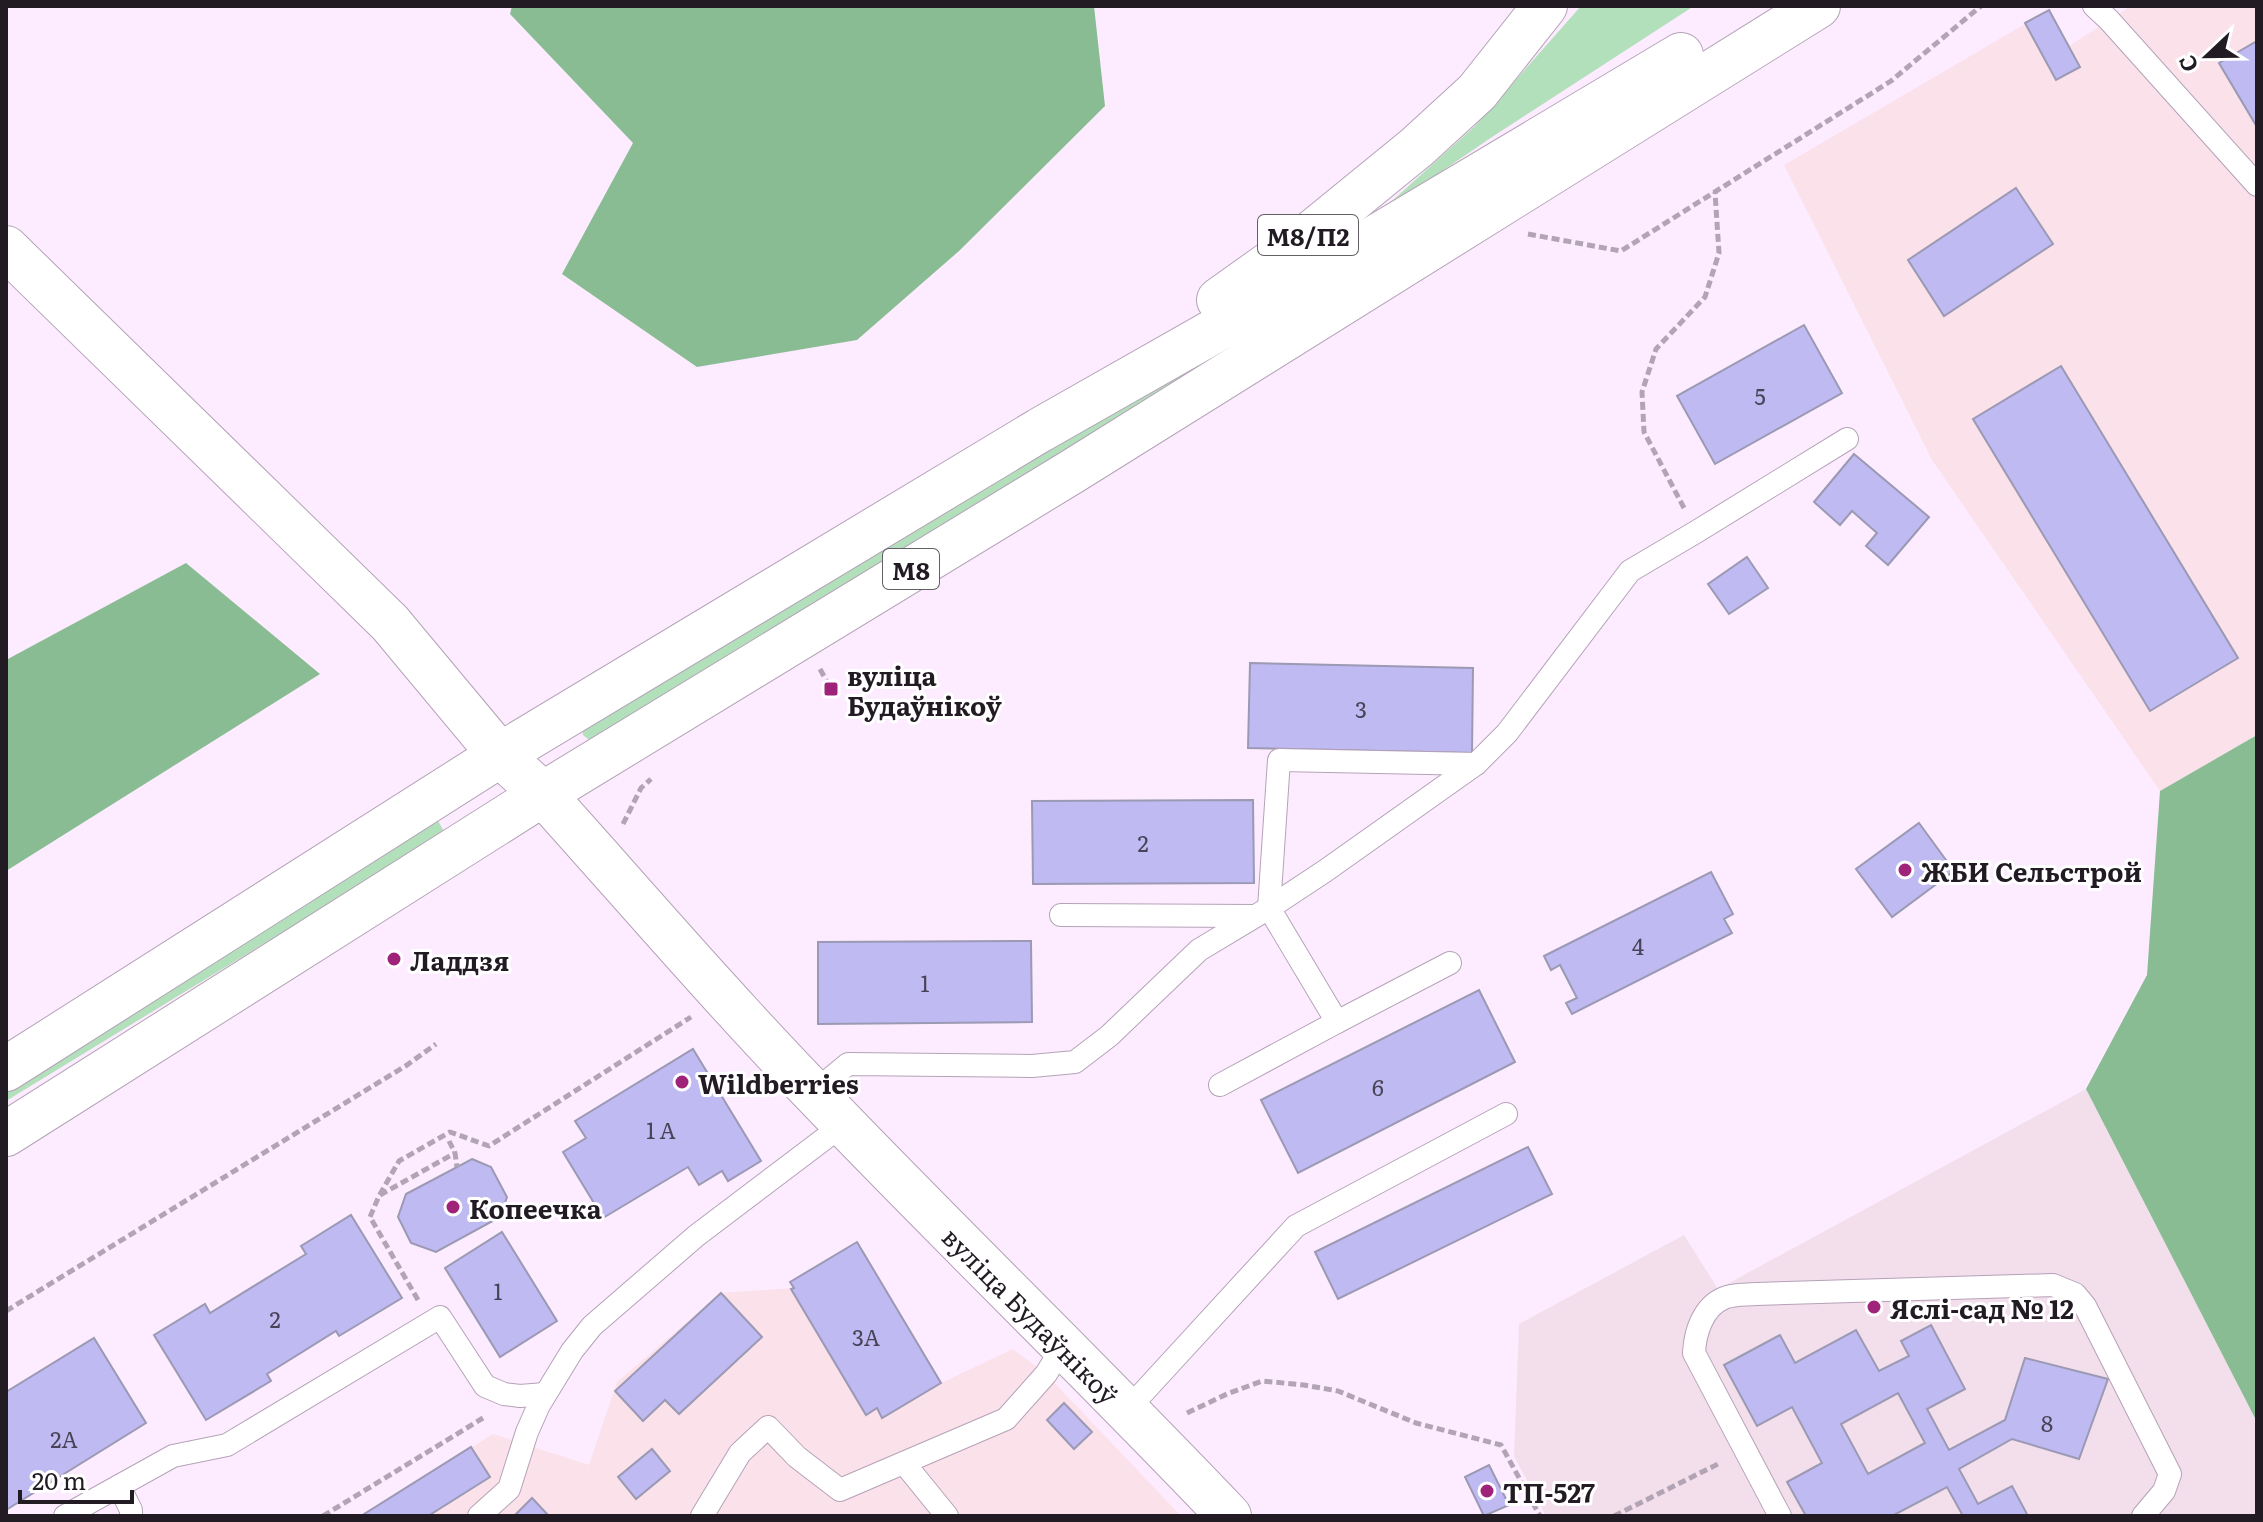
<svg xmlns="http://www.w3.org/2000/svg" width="2263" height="1522" font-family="Literata,serif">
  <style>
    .industrial { fill: #fae1ea }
    .education { fill: #f3deeb }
    .green { fill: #b2e0ba }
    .forest { fill: #8abc94 }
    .building { fill: #bfbaf2; stroke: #9b99b3; stroke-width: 2; fill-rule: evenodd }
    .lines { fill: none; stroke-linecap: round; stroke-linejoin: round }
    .service-casing { stroke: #b5a2b8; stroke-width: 24 }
    .minor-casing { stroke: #b5a2b8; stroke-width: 46 }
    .tertiary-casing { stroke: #b5a2b8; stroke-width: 46 }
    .trunk-casing { stroke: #b5a2b8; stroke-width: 46 }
    .path { stroke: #b2a4b4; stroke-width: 5; stroke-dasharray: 8 4; stroke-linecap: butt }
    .service { stroke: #fff; stroke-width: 22 }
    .minor { stroke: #fff; stroke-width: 44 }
    .tertiary { stroke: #fff; stroke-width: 44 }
    .trunk { stroke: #fff; stroke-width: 44 }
    .poi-dot { fill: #9f2379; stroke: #fff; stroke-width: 3 }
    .labels { text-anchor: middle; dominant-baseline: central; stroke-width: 6; stroke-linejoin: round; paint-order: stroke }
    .number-label { font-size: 22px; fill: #494357 }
    .shield { fill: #fff; stroke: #645f65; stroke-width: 2 }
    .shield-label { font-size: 24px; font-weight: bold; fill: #221b23 }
    .poi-label { font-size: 26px; font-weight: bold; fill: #221b23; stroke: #fff; text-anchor: start }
    .street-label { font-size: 26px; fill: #221b23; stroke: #fff }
  </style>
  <rect width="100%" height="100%" fill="#fdecff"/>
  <g class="industrial">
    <path d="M2131 6H2257V735L2160 791 1932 460 1784 165 2049 10 2069 46Z"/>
    <path d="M794 1288 866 1414 877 1408 883 1418 941 1383 1013 1349 1046 1374 1181 1516H361L493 1434 589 1465 617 1382 721 1293Z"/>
  </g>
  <path class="education" d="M2086 1089 2257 1422V1516H1546L1514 1456 1519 1324 1684 1235 1718 1289Z"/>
  <g class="green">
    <path d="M1581 6H1694L1492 137 1372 219 1475 126Z"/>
    <path d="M1345 273 1076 449 597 740H589L583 735 582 728Z"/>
    <path d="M437 819 445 833 6 1101V1081Z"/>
  </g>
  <g class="forest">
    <path d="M512 6H1094L1105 106 959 251 857 340 697 367 562 274 633 143 510 14Z"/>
    <path d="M186 563 320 674 6 871V660Z"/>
    <path d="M2257 735V1422L2086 1089 2147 975 2160 791Z"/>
  </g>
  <g class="building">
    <path d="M2049 10 2080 67 2056 80 2025 23Z"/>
    <path d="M2257 41V127L2219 63Z"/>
    <path d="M2016 188 2053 244 1944 316 1908 260Z"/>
    <path d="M1804 325 1842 393 1715 464 1677 396Z"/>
    <path d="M2061 366 2238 658 2150 711 1973 419Z"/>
    <path d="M1854 454 1929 517 1888 565 1866 546 1877 533 1852 511 1840 525 1814 502Z"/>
    <path d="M1747 557 1768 588 1729 614 1708 584Z"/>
    <path d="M1250 663 1473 668 1472 753 1248 748Z"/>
    <path d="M1253 800 1254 883 1033 884 1032 801Z"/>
    <path d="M1919 823 1954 871 1892 917 1856 869Z"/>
    <path d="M1711 872 1733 914 1724 919 1732 933 1572 1014 1566 1003 1577 998 1560 965 1551 970 1544 956Z"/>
    <path d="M1031 941 1032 1022 818 1024V942Z"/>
    <path d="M1479 990 1515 1062 1298 1173 1261 1100Z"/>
    <path d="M693 1049 761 1161 728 1181 722 1171 699 1185 688 1167 603 1218 563 1152 586 1138 575 1121Z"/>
    <path d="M1528 1147 1552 1194 1338 1299 1315 1252Z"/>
    <path d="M472 1159 491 1167 507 1197 500 1217 436 1252 411 1243 398 1217 406 1194Z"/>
    <path d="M351 1215 402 1298 339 1336 336 1331 267 1374 271 1381 206 1420 154 1335 205 1304 210 1313 306 1254 301 1246Z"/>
    <path d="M502 1232 557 1321 500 1357 445 1268Z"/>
    <path d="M857 1242 941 1383 882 1418 877 1408 866 1415 791 1289 794 1288 790 1282Z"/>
    <path d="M721 1293 762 1337 679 1414 665 1400 643 1421 615 1391Z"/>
    <path d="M1931 1325 1965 1389 1927 1409 1949 1450 2005 1420 2025 1358 2108 1379 2079 1459 2012 1439 1959 1469 1978 1504 2012 1486 2028 1516H1963L1947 1487 1892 1516H1806L1787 1482 1822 1463 1792 1407 1757 1426 1724 1365 1780 1335 1795 1363 1856 1330 1879 1371 1909 1356 1901 1341ZM1898 1393 1925 1443 1868 1474 1841 1424Z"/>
    <path d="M94 1338 146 1423 6 1510V1392Z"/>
    <path d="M1064 1403 1092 1432 1074 1449 1047 1420Z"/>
    <path d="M471 1447 490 1477 428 1516H361Z"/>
    <path d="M652 1449 670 1471 636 1499 618 1477Z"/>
    <path d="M1489 1465 1509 1505 1484 1516 1465 1477Z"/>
    <path d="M532 1498 549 1516H514Z"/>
  </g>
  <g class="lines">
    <g class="service-casing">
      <g id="service">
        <path d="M2094 6 2109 20 2257 185"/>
        <path d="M1061 915 1255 916"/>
        <path d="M1337 1022 1450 963"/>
        <path d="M1220 1085 1337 1022 1269 908 1279 760 1476 764"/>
        <path d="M813 1093 848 1064 1032 1066 1075 1062 1109 1036 1199 950 1269 908 1325 871 1476 764 1507 733 1630 571 1696 532 1847 439"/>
        <path d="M1128 1409 1296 1226 1506 1114"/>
        <path d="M904 1463 947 1516"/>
        <path d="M119 1486 131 1510V1516"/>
        <path d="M65 1516 173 1456 227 1445 440 1317 485 1386 504 1394 520 1396 545 1394"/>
        <path d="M479 1516 509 1489 527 1432 539 1405 572 1351 592 1326 696 1236 844 1124"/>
        <path d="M702 1516 740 1453 768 1427 797 1457 840 1490 1006 1419 1046 1374 1064 1345"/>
        <path d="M1780 1516 1694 1353C1695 1332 1703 1307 1724 1298 1733 1294 1746 1295 1756 1294L2053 1285 2075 1294 2085 1306 2170 1474 2164 1491 2143 1516"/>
      </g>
    </g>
    <g class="minor-casing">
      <g id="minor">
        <path id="s1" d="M543 794C633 894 721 997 815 1094 951 1236 1093 1373 1229 1516"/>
      </g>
    </g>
    <g class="tertiary-casing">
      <path id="tertiary" d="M6 248 390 623 500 755 543 794"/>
    </g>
    <g class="trunk-casing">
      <g id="trunk">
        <path d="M1219 300 1303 240 1417 147 1477 92 1545 6"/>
        <path d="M6 1069 500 755 1040 430 1304 280 1681 55"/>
        <path d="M6 1134 543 794 1073 471 1818 6"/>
      </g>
    </g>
    <g class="path">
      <path d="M1528 234 1621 251 1891 81 1981 6"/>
      <path d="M1684 508 1644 432 1642 392 1656 349 1705 297 1719 253 1715 192"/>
      <path d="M820 669 831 689"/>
      <path d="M623 824 641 788 651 779"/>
      <path d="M449 1141 455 1153 457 1167"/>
      <path d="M380 1195 455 1153"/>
      <path d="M418 1300 370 1217 379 1196 399 1161 450 1132 489 1146 691 1017"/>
      <path d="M6 1311 407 1065 436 1044"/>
      <path d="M1187 1413 1227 1394 1262 1381 1304 1385 1338 1391 1416 1423 1501 1445 1540 1516"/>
      <path d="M323 1516 483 1418"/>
      <path d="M1614 1516 1720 1463"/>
    </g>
    <use href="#service" class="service"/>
    <use href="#minor" class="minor"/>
    <use href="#tertiary" class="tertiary"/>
    <use href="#trunk" class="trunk"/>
  </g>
  <g class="poi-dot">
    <rect x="823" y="681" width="16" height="16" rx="4"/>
    <circle cx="1905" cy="870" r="8"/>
    <circle cx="394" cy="959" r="8"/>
    <circle cx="682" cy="1082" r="8"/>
    <circle cx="453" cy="1207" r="8"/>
    <circle cx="1874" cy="1307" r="8"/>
    <circle cx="1487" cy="1491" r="8"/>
  </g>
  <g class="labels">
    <g class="number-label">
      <text x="1760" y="395">5</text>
      <text x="1361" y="708">3</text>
      <text x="1143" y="842">2</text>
      <text x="1638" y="945">4</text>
      <text x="925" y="982">1</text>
      <text x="1378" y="1086">6</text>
      <text x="661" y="1129">1 А</text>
      <text x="498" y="1290">1</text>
      <text x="275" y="1318">2</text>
      <text x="866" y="1336">3А</text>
      <text x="2047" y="1422">8</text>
      <text x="64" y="1438">2А</text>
    </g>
    <g class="shield">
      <rect x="1258" y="215" width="100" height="40" rx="6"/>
      <rect x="883" y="549" width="56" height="40" rx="6"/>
    </g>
    <g class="shield-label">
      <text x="1308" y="235">М8/П2</text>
      <text x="911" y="569">М8</text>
    </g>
    <g class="poi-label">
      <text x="847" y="674">вуліца<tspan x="847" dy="30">Будаўнікоў</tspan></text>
      <text x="1921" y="870">ЖБИ Сельстрой</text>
      <text x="410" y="959">Ладдзя</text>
      <text x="698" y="1082">Wildberries</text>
      <text x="469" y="1207">Копеечка</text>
      <text x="1890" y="1307">Яслі-сад № 12</text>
      <text x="1503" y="1491">ТП-527</text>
    </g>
    <g class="street-label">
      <text stroke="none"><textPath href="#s1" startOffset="714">вуліца Будаўнікоў</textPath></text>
    </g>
  </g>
  <rect width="2263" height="1522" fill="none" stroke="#221b23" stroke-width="16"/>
  <g transform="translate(2207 56) rotate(248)" stroke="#ffffff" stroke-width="6" paint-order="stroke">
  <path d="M0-6L14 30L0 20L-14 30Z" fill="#221b23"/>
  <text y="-12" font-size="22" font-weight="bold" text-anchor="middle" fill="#221b23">С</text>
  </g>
  <path d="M20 1490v12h112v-12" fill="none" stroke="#221b23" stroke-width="4"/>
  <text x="32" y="1490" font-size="24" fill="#221b23" stroke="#ffffff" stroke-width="6" paint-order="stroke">20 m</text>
</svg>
